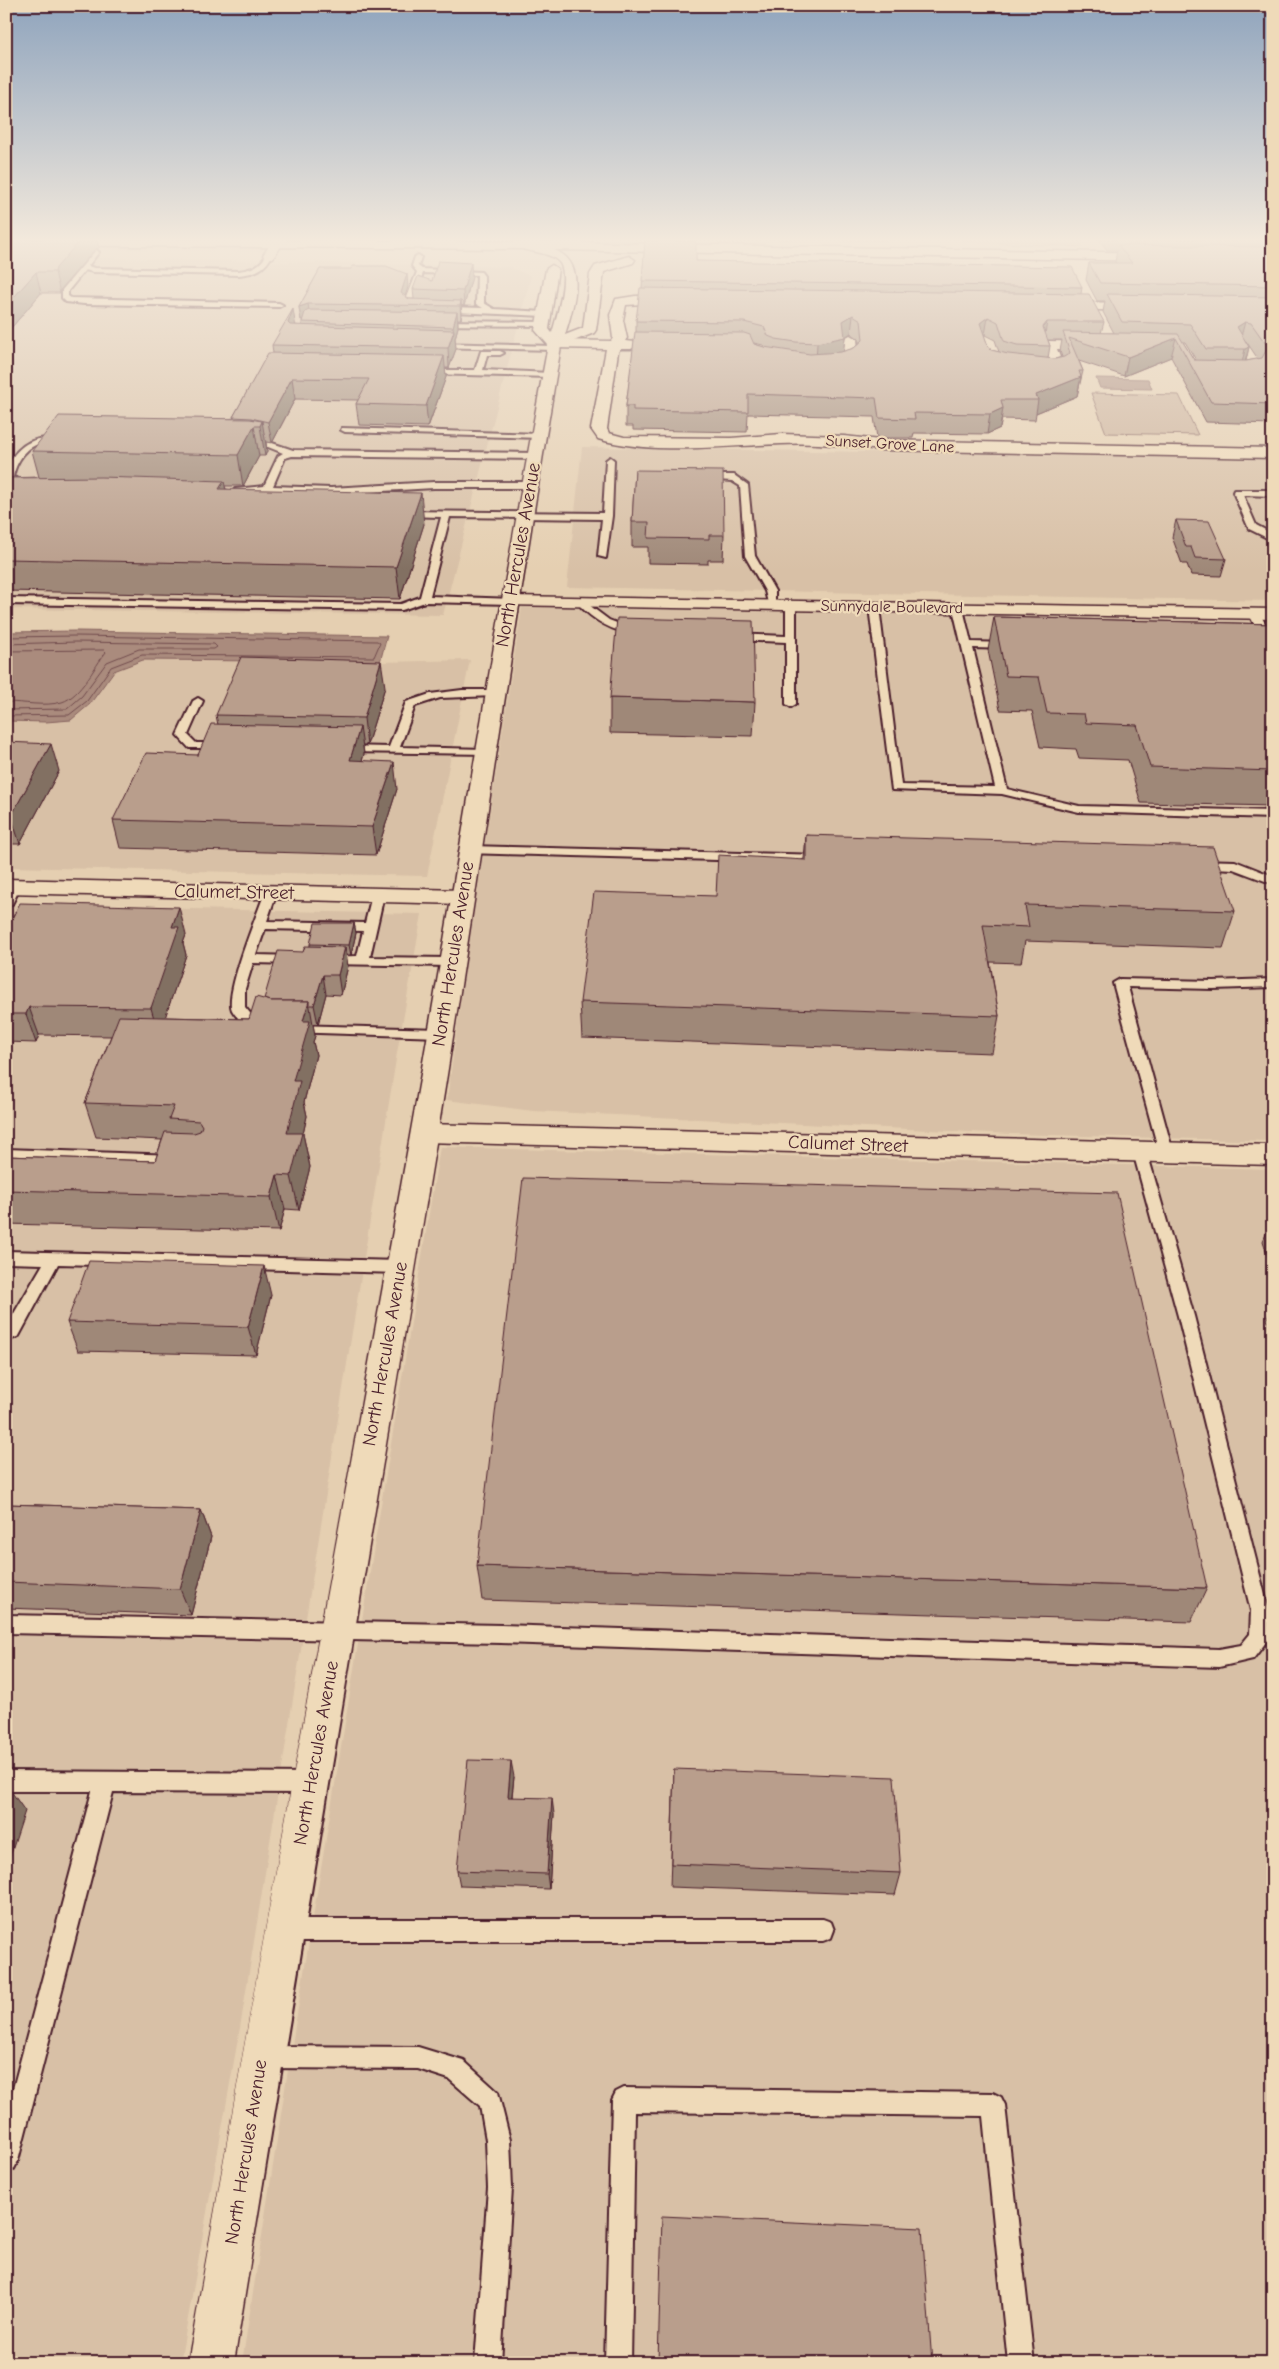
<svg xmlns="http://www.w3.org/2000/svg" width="1279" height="2369" font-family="'Comic Neue',sans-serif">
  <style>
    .built { fill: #d8c0a6 }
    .green { fill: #cbb19a; stroke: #8a6862 }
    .water { fill: #aa8b7d; stroke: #84605c }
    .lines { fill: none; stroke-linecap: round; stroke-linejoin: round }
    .shore { stroke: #704a4c; stroke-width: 1 }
    .lane-casing { stroke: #4a1f2b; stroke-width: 4 }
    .street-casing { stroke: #4a1f2b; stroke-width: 3 }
    .secondary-casing { stroke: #4a1f2b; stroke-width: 3 }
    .lane { fill: #efdab9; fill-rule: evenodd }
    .street { fill: #efdab9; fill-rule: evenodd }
    .secondary { fill: #efdab9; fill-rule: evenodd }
    .wall { fill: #9f8878; stroke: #4a1f2b; fill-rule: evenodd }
    .shaded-wall { fill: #826f62; stroke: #4a1f2b }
    .building { fill: #b99e8c; stroke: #4a1f2b }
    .labels { text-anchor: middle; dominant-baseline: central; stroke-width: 4.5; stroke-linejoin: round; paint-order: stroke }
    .far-street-label { font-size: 16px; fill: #4a1f2b; stroke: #efdab9 }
    .street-label { font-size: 19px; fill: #4a1f2b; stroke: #efdab9 }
  </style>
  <rect width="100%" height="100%" fill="#e5cfb1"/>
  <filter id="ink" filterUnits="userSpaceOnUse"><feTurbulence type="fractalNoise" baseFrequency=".02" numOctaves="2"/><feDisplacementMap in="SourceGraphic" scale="10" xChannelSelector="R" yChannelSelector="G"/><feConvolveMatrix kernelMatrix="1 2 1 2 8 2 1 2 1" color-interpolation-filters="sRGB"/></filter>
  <g filter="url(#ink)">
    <g class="built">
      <path d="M308 239H549V243L305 241Z"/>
      <path d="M595 239H764L766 240 768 247 595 244Z"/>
      <path d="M6 244 266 247 263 252 6 248Z"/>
      <path d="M6 256 509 267 531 276 443 615 6 609Z"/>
      <path d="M582 447 1273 459V601L567 587Z"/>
      <path d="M522 607 1273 621V1141L1012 1134 533 1111 447 1100 466 963Z"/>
      <path d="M143 660 380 662 470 660 427 876 6 867V721L46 722 71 720 90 704 114 671Z"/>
      <path d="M6 905 422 914 397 1053 241 2022 180 2363H6Z"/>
      <path d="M440 1147 1273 1169V2363H242L290 2057Z"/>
    </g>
    <g class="green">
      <path d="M969 239H1078L1083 247 961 241Z"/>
      <path d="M1091 393 1179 395 1198 435 1106 433Z"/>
    </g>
    <g class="water">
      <path d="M764 239H969L847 241Z"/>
      <path d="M1096 378 1148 379 1152 389 1100 388Z"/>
      <path d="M76 631 387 636 380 662 143 660 114 671 90 704 71 720 46 722 6 721V632Z"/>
    </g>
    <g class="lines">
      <g class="shore">
        <path d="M6 637 76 636 377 641 380 643 374 657 142 655 111 667 87 701 69 715 6 716"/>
        <path d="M6 644 76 642 214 644 217 647 214 649H139L107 662 82 696 67 709 6 710"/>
        <path d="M6 651 104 650 106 652C94 667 81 696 62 702 44 707 24 702 6 702"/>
      </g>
      <g class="lane-casing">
        <g id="lane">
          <path d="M96 250 99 252 88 266 94 268 239 271C253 269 260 266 267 254L272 255C265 270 255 273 239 275L93 272 85 270 68 291V296L71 298 279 303 283 305 279 307 84 304 66 302 62 298V290Z"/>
          <path d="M418 255 421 257 418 266 422 269 481 272 484 276V303L494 309 544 312 548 314 544 316 410 310 404 305 417 272 412 266 415 257ZM423 273 477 275 476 304 483 308 415 306 412 304Z"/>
          <path d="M439 321 543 322 547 324 543 326 436 325V321Z"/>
          <path d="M435 343 554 346 558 348 554 350 432 347 431 345Z"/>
          <path d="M481 351H500L504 353 500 355H487L483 370 550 373 554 375 550 377 427 374 423 372 427 370H475Z"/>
          <path d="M342 428 539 434 543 436 539 438 345 432 341 430Z"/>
          <path d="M46 438H60L64 441C59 445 51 443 44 443 27 444 16 462 13 477L31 483V487L6 480C6 458 23 439 46 438Z"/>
          <path d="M248 441 269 442 293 450 535 453 539 456 535 459 292 456 285 458 273 486 331 488 434 482H530L534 485 530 488H434L331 494 269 491 238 494 234 491 235 489 264 486 278 456 283 453 268 447 245 446V442Z"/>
          <path d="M610 457 614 460 612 516 606 558 598 556 602 519 450 517 430 596 514 599 516 601 511 604 425 602 402 610 6 604V598L401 604 420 597 441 517 403 516 399 513 400 511 603 513 606 460Z"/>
          <path d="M701 475H734L748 485 755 556 775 591V607H769L765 591 745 556 740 486 732 481 701 479Z"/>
          <path d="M1234 490H1273V496L1243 495 1256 525 1273 534V541L1249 529 1233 492Z"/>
          <path d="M581 599 609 620 640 632 635 635C612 631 594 621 578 604L576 602Z"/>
          <path d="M791 603 796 606V704L791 707 786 704V642L733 640 728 637 733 634 786 636V606Z"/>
          <path d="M874 604 879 607 901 785 995 787 953 609 958 606 963 609 971 642 1008 643 1013 646 1008 649 973 648 1007 789 1079 806 1273 811V818L1079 812 1002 794 892 790 869 607Z"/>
          <path d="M1254 611C1266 615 1273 644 1273 656L1268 653 1249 614Z"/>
          <path d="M462 690H495L500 693 495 696 440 698 415 706 400 747 486 749 490 750V754L345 752 339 749 345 746 389 747 406 702 430 694Z"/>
          <path d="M198 698 203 701 188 735 196 743H222L226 744V748H189L177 735 193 701Z"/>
          <path d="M470 846 823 855 829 859 823 863 466 853 464 850Z"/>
          <path d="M1199 860 1235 861 1273 876V884L1233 869 1195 867 1193 864Z"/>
          <path d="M15 882 21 886 12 904 6 908V891L11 883Z"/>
          <path d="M271 888 277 892 267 921 365 923 372 895 378 891 382 892 384 895 370 957 450 958 457 962 450 966 327 964 321 960 322 957 357 956 363 931 265 929 256 955 297 956 303 960 297 964 253 963 245 989V1007L255 1019 272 1023 274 1026 267 1030C252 1027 240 1024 232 1010 224 994 258 912 265 892Z"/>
          <path d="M1120 979 1213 981 1273 979V987L1213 989 1128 987 1173 1152 1171 1156H1161L1159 1152 1113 983Z"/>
          <path d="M294 1025 440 1029 447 1033 440 1037 289 1032 287 1029Z"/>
          <path d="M1140 1147 1145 1148 1147 1152 1194 1316 1269 1611 1270 1637 1253 1659 1219 1667 501 1643 6 1633V1615L501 1625 1219 1649 1241 1645 1250 1634 1251 1611 1178 1316 1133 1152 1135 1148Z"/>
          <path d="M6 1149 175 1155 180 1156 182 1160 180 1164 175 1165 6 1159Z"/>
          <path d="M6 1251 400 1261 406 1263 408 1267 406 1271 400 1273 58 1264 19 1336 6 1342V1327L43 1264 6 1263Z"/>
          <path d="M6 1771 310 1773 317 1776 320 1783 317 1790 310 1793 113 1792 18 2161 14 2169 6 2173V2115L92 1791H6Z"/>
          <path d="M286 1919H823L831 1922 834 1930 831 1938 823 1941H286L278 1938 275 1930 278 1922Z"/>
          <path d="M264 2046 418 2047 464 2061 498 2092 510 2140 512 2188 501 2363H475L488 2188 486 2140 480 2106 449 2079 418 2069 264 2068 256 2065 253 2057 256 2049Z"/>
          <path d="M624 2088 993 2093 1001 2097 1005 2105 1034 2363H1008L983 2116 635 2112 631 2363H605L612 2100 616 2092Z"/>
        </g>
      </g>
      <g class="street-casing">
        <g id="street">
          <path d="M274 239H286L273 258H265L263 255Z"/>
          <path d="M675 295 681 299 680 302 626 305 623 320 627 338 625 341 636 342 638 345 631 349H620L618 352 607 429 609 433 624 437 731 438 782 434 844 436 880 440 1273 448V458L880 450C847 446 813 442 781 444 724 446 651 455 598 439L591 429 606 349 555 348 548 344 555 340 611 341 613 338 610 315 616 299 635 296Z"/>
          <path d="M1058 302 1140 303 1147 307 1140 311 1053 309 1051 306 1053 303Z"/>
          <path d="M850 335 857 339 859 359C851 369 834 372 822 369L820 366 822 363 841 360 845 358 843 339Z"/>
          <path d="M1049 341 1098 342 1105 346 1098 350 1057 349 1065 371 1063 374 1030 373 1028 370 1030 367 1049 366 1042 345Z"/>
          <path d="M511 596 1273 609V619L505 605 502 601 505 597Z"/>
          <path d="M6 879 462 890 470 892 473 897 470 902 462 904 6 893Z"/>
          <path d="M424 1124 1273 1145V1165L424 1142 415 1140 411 1133 415 1126Z"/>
        </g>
      </g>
      <g class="secondary-casing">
        <path id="secondary" d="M6 239 556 242 1154 253 1160 257 1154 261 554 250C589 263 573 307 565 335L583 328 590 274 595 266 629 256 635 260 633 263 604 272 596 330 594 333 561 346C516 609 480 874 437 1137 370 1546 299 1954 234 2363H188C259 1953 337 1545 410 1136 457 873 498 608 548 345L535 330 546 269 552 265 558 269 549 329 552 333C556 319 570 274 559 262 551 253 533 252 522 249L6 245Z"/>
      </g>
      <use href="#lane" class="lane"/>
      <use href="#street" class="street"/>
      <use href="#secondary" class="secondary"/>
    </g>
    <g class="wall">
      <path d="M6 239H97L99 248 95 249 61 289 60 293H41L6 334Z"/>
      <path d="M645 239H682V242H691L690 239H695L696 261 1082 287 1081 294 1104 322 1101 333H1114L1103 312 1105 301H1097L1086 280 1089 263H1116L1115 262 1117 250H1107L1099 239H1273V424L1206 422 1171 357 1124 376 1079 361 1083 371 1077 396 1036 413 1035 420 1002 419 1000 428 987 434 914 433 913 438H877L874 417 748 414 747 432 633 430V426H626V406L636 332V321L642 288ZM851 333 859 339V343L854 348 843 352 845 337ZM985 335 995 340 999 352 991 350 988 346 984 336ZM1048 340H1062L1060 351 1062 357 1055 359 1048 358 1050 346ZM1245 341H1246L1258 359 1246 361 1249 347ZM1183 342H1185L1196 360H1194ZM754 343 763 345 764 347 754 344Z"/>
      <path d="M320 269 408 287 405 296 409 299H414L413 289 432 281 472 277 464 306 461 305 462 314 461 319H458V327L455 338 456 349 449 368H445L446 377 428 427 359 425 356 404 358 400 295 399 272 443 266 442 267 451 265 456H259L243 486H225L226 489 424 524 400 599 6 591V478L39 477 32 451 234 418 233 417 273 353 272 345 295 325 302 326V322L303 319 301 320 299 307Z"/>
      <path d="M635 470 724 535 723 560H708V564L648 563V547H632V522Z"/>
      <path d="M1176 520 1226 559 1221 576 1191 575 1187 564H1182L1172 537Z"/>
      <path d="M994 617 1273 624V806L1141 803 1128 760 1079 758 1076 749 1040 747 1032 711 1000 710 988 650Z"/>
      <path d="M385 687 367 745H363L364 754 362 761 397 789 376 855 120 848 113 820 198 755 218 725 216 715Z"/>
      <path d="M610 698 755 702 753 736 610 733Z"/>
      <path d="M6 742 59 771 20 844H6Z"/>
      <path d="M806 835 1235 911 1223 948 1025 941 1021 963 990 962 999 1016 992 1053 582 1038 580 1002 716 896 804 859Z"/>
      <path d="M354 923 356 933 351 955H346L348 966 341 995 326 994 318 1024H313L315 1036 313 1042 316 1055 304 1102 307 1116 303 1134 310 1167 299 1210 285 1209 279 1231 6 1224V1156L155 1161 162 1140 96 1137 85 1103 111 1036 39 1035 36 1043 6 1042V930L186 935 183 943 186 955 165 1017 249 1019 264 999 303 952 310 946V944Z"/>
      <path d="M1273 1218V1272L1263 1241Z"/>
      <path d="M271 1295 256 1355 78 1351 67 1322Z"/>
      <path d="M1273 1306V1337L1267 1319Z"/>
      <path d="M6 1504 201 1510 211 1537 191 1615 6 1608Z"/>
      <path d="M477 1566 1207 1588 1191 1622 482 1600Z"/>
      <path d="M674 1769 901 1873 895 1895 670 1887Z"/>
      <path d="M514 1777 512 1797 554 1814 549 1889 460 1886 457 1871Z"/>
    </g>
    <g class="shaded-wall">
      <path d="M81 239H97L99 248 95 249 61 289 60 293 55 272 56 268Z"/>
      <path d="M471 263 472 277 464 306 463 291Z"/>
      <path d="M36 272 41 293 6 334V306Z"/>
      <path d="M407 274 408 287 402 306 401 293Z"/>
      <path d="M461 301 462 314 461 319 460 306Z"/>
      <path d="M308 304 310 317 301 320 299 307Z"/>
      <path d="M293 309 296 328 291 342 288 323Z"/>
      <path d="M457 312 458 327 455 338 456 349 449 368 448 348 454 332 453 327Z"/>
      <path d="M853 315 851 333 845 337 843 356 816 362 817 343 843 321Z"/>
      <path d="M988 317 985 335 977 342 980 323Z"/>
      <path d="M1047 322 1044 340 1043 327Z"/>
      <path d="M1245 322 1240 340 1237 327Z"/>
      <path d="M1176 338 1171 357 1124 376 1128 357Z"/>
      <path d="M1249 347 1244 366 1241 368 1245 349Z"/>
      <path d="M444 356 446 377 428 427 426 406Z"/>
      <path d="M1081 377 1077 396 1036 413 1038 400 1036 395Z"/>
      <path d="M292 378 295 399 272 443 268 422Z"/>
      <path d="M1003 408 1000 428 987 434 990 414Z"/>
      <path d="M262 421 267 451 265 456 260 426Z"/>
      <path d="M254 426 259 456 243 486 238 455Z"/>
      <path d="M224 481 230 512 219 489Z"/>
      <path d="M421 493 424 524 400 599 396 567Z"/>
      <path d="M381 661 385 687 367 745 364 718Z"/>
      <path d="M360 727 364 754 354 788 350 760Z"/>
      <path d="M51 744 59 771 20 844 11 816Z"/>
      <path d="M394 762 397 789 376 855 372 827Z"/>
      <path d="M179 907 186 935 183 943 186 955 159 1036 151 1008 172 927Z"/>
      <path d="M354 923 356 933 351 955 349 945Z"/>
      <path d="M345 947 348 966 341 995 338 975Z"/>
      <path d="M323 975 326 994 318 1024 314 1005Z"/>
      <path d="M309 1001 315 1036 313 1042 316 1055 304 1102 307 1116 303 1134 310 1167 299 1210 291 1176 287 1133 293 1081 303 1021Z"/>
      <path d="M29 1007 39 1035 36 1043 26 1014Z"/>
      <path d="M277 1175 285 1209 279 1231 271 1197Z"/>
      <path d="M264 1266 271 1295 256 1355 248 1327Z"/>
      <path d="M201 1510 211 1537 191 1615 180 1589Z"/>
      <path d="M511 1761 514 1777 510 1813 508 1797Z"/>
      <path d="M6 1784 25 1811 6 1869Z"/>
      <path d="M552 1798 554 1814 549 1889 547 1874Z"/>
    </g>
    <g class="building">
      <path d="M6 239H81L56 268 55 272H36L6 306Z"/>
      <path d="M645 241 696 242V261L1072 267 1082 287 642 281Z"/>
      <path d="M1118 245 1273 247V286L1100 283 1089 263H1132Z"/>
      <path d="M438 261 471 263 463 291 413 289 418 276 432 281Z"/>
      <path d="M352 266H386L407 274 401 293 409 299 461 301 460 306 308 304 299 307 320 269H351Z"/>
      <path d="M640 288 1089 294 1104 322H1047L1043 327 1050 346 1017 345 1004 341 998 322 988 317 980 323 988 346 991 350 1008 354 1055 359 1064 357 1070 353 1063 332 1178 334 1194 360 1246 361 1262 358 1268 347 1251 323 1245 322 1237 327 1249 347 1245 349H1206L1190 324 1122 322 1107 294 1273 297V404L1211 402 1176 338 1128 357 1069 338 1083 371H1079L1081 377 1036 395 1038 400H1001L1003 408 990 414 914 413 915 419 879 418 876 398 748 394V412L633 410V406H626L635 332 744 333 750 335 754 344 764 347 810 354 841 352 854 348 863 340 861 320 853 315 843 321 845 337 817 343 796 342 776 339 768 336 764 327 744 322 636 321Z"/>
      <path d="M293 309 288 323 290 325 454 330 448 348 272 345Z"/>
      <path d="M309 310 457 312 453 327 302 322 305 312Z"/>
      <path d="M268 353 444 356 426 406 356 404 369 379 292 378 268 422 251 418 233 417Z"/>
      <path d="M59 416 250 419 262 421 260 426H254L238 455 32 451Z"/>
      <path d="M635 470 723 471 724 535H709V539L648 538 649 522H632Z"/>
      <path d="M101 477 224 481 219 489 421 493 396 567 6 559V478Z"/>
      <path d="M1176 520 1209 521 1226 559 1195 558 1191 547H1186Z"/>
      <path d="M994 617 1273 624V771L1150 767 1137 725 1086 723 1084 714 1047 713 1039 677 1006 676Z"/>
      <path d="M617 618 753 621 755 702 610 698Z"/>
      <path d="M241 657 381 661 364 718 216 715Z"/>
      <path d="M211 724 360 727 350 760 394 762 372 827 113 820 146 753 198 755Z"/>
      <path d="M6 742 51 744 11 816H6Z"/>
      <path d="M806 835 1213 847 1235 911 1025 905 1029 927 983 925 999 1016 580 1002 594 892 716 896 718 855 806 860Z"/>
      <path d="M20 903 179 907 172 927H179L151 1008 29 1007 26 1014H6V930Z"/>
      <path d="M315 923H354L349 945 310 944Z"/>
      <path d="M305 946 345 947 338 975H323L314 1005H309V1001H271L264 999 278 951 303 952Z"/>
      <path d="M256 997 271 1001H309L303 1021H310L293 1081H300L287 1133H302L291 1176 277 1175 271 1197 6 1190V1156L155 1161 165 1132 194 1133 200 1131 202 1126 199 1121 169 1119 174 1106 85 1103 119 1016 249 1019Z"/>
      <path d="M523 1178 1117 1193 1207 1588 477 1566Z"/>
      <path d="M89 1261 264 1266 248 1327 67 1322Z"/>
      <path d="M6 1504 201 1510 180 1589 6 1582Z"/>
      <path d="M468 1760 511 1761 508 1797 552 1798 547 1874 457 1871Z"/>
      <path d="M674 1769 894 1777 901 1873 671 1864Z"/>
      <path d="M662 2216 922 2228 932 2363H658Z"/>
    </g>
  </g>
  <linearGradient id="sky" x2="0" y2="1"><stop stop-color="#8fa4bd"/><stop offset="0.42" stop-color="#f3e9dc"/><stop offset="1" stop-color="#f3e9dc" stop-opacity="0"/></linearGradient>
  <rect width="1279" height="571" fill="url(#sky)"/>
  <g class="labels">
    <g class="far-street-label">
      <text transform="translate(890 444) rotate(3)">Sunset Grove Lane</text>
      <text transform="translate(892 607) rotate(1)">Sunnydale Boulevard</text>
    </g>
    <g class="street-label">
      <text transform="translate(518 555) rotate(-80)">North Hercules Avenue</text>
      <text transform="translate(234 892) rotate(1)">Calumet Street</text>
      <text transform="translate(453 954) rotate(-81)">North Hercules Avenue</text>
      <text transform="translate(848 1144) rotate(2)">Calumet Street</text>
      <text transform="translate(385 1354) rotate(-80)">North Hercules Avenue</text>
      <text transform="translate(316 1753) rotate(-80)">North Hercules Avenue</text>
      <text transform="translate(246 2152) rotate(-81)">North Hercules Avenue</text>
    </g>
  </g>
  <rect width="1279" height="2369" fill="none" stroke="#efdab9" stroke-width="25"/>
  <rect x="12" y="12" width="1254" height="2344" fill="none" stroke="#4a1f2b" stroke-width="2" filter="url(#ink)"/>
</svg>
